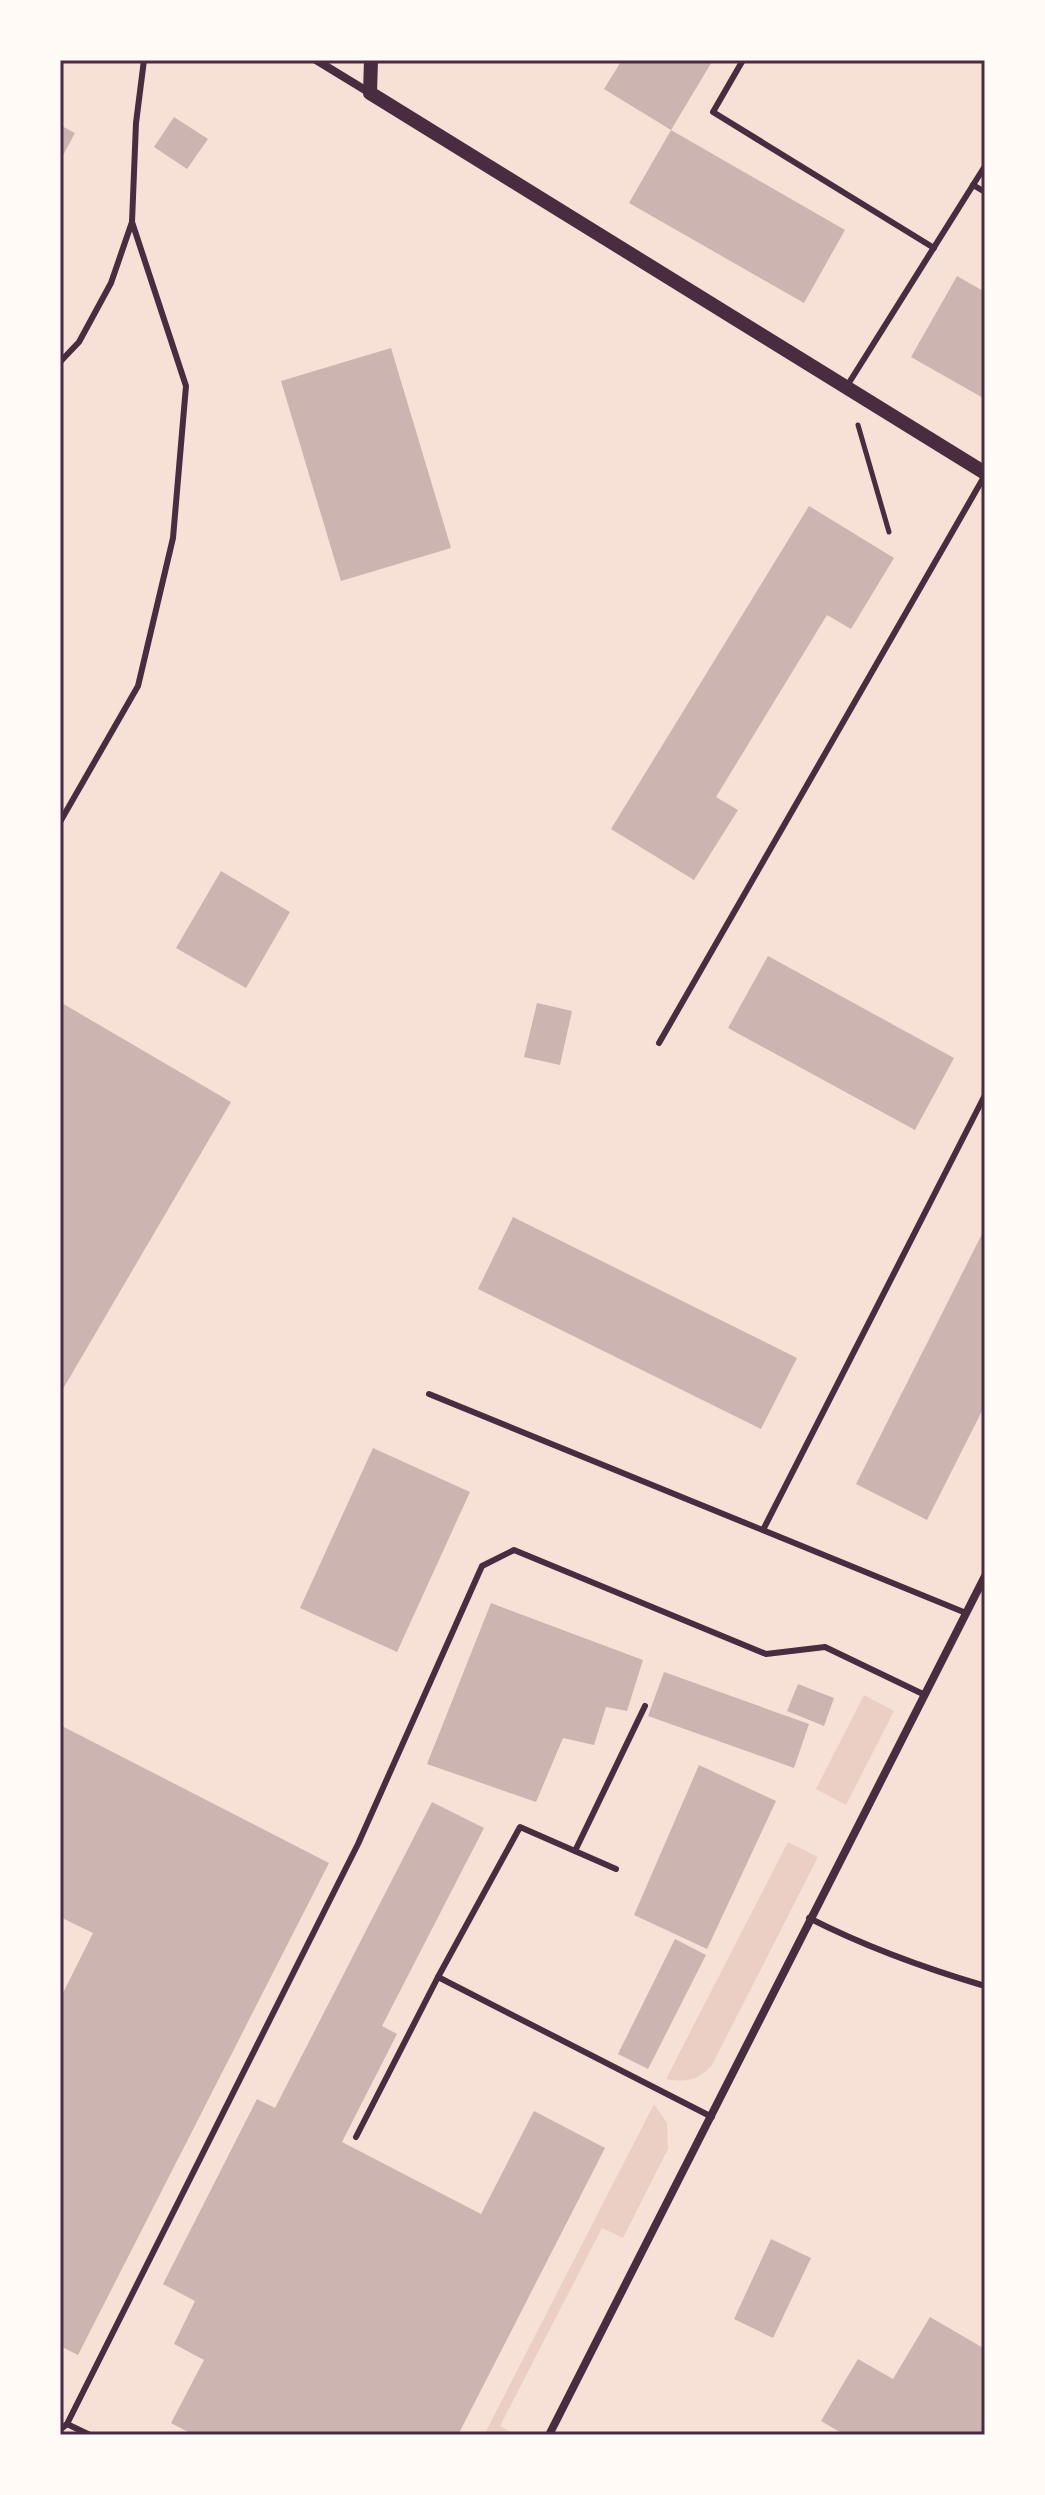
<svg xmlns="http://www.w3.org/2000/svg" width="1045" height="2495" font-family="'Open Sans',sans-serif">
  <style>
    .green { fill: #ebcfc5 }
    .building { fill: #ccb4b1 }
    .lines { fill: none; stroke-linecap: round; stroke-linejoin: round }
    .path { stroke: #4a2c40; stroke-width: 5 }
    .service { stroke: #4a2c40; stroke-width: 6 }
    .minor { stroke: #4a2c40; stroke-width: 8 }
    .tertiary { stroke: #4a2c40; stroke-width: 14 }
    .neatline { fill: none; stroke: #4a2c40; stroke-width: 3 }
  </style>
  <rect width="100%" height="100%" fill="#f7e1d7"/>
  <g class="green">
    <path d="M864 1695 894 1711 846 1805 816 1789Z"/>
    <path d="M788 1842 818 1857 712 2065C699 2080 686 2083 666 2079Z"/>
    <path d="M654 2104 667 2123 668 2149 623 2238 602 2228 500 2426 516 2435H484Z"/>
  </g>
  <g class="building">
    <path d="M622 60H713L671 130 604 89Z"/>
    <path d="M174 117 208 139 187 169 154 147Z"/>
    <path d="M60 125 75 133 60 161Z"/>
    <path d="M671 130 845 230 804 303 629 203Z"/>
    <path d="M957 276 985 292V399L911 357Z"/>
    <path d="M391 348 451 548 341 581 281 381Z"/>
    <path d="M809 506 894 558 851 629 827 615 716 797 738 810 694 880 611 829Z"/>
    <path d="M221 871 290 912 246 988 176 948Z"/>
    <path d="M768 956 954 1058 915 1130 728 1028Z"/>
    <path d="M60 1002 231 1102 60 1394Z"/>
    <path d="M537 1003 572 1011 560 1065 524 1057Z"/>
    <path d="M513 1217 797 1358 761 1429 478 1289Z"/>
    <path d="M985 1228V1405L927 1520 856 1484Z"/>
    <path d="M373 1448 470 1492 397 1652 300 1608Z"/>
    <path d="M491 1603 643 1660 627 1711 606 1707 594 1745 563 1738 536 1802 427 1764Z"/>
    <path d="M664 1672 809 1724 794 1768 648 1716Z"/>
    <path d="M798 1684 834 1698 824 1726 787 1711Z"/>
    <path d="M60 1725 329 1863 78 2355 60 2346V1999L93 1933 60 1917Z"/>
    <path d="M699 1765 776 1801 707 1949 634 1915Z"/>
    <path d="M432 1802 484 1828 382 2026 397 2034 342 2142 481 2214 534 2111 605 2148 458 2435H194L171 2423 204 2360 174 2344 195 2301 163 2284 257 2099 275 2108Z"/>
    <path d="M675 1939 706 1955 648 2069 618 2054Z"/>
    <path d="M771 2239 811 2258 773 2338 734 2319Z"/>
    <path d="M930 2317 985 2349V2435H845L821 2421 858 2359 893 2379Z"/>
  </g>
  <g class="lines">
    <path class="path" d="M858 425 889 532"/>
    <g class="service">
      <path d="M743 60 713 112 934 248"/>
      <path d="M973 185 985 192"/>
      <path d="M60 362 79 342 111 283 132 222 136 123 144 60"/>
      <path d="M847 386 985 166"/>
      <path d="M60 822 138 686 173 538 186 386 132 222"/>
      <path d="M659 1043 985 475"/>
      <path d="M429 1394 966 1613"/>
      <path d="M763 1530 985 1095"/>
      <path d="M575 1851 645 1706"/>
      <path d="M809 1918C866 1947 924 1968 985 1986"/>
      <path d="M438 1977 712 2117"/>
      <path d="M356 2137 438 1977 520 1827 616 1869"/>
      <path d="M67 2424 90 2435"/>
      <path d="M60 2430 67 2424 358 1844 482 1566 514 1550 766 1654 825 1647 925 1695"/>
    </g>
    <g class="minor">
      <path d="M316 60 370 93"/>
      <path d="M549 2435C695 2149 838 1862 985 1576"/>
    </g>
    <path class="tertiary" d="M371 60 370 93 985 473"/>
  </g>
  <rect width="1045" height="2495" fill="none" stroke="#fffaf5" stroke-width="124"/>
  <rect x="62" y="62" width="921" height="2371" class="neatline"/>
</svg>
